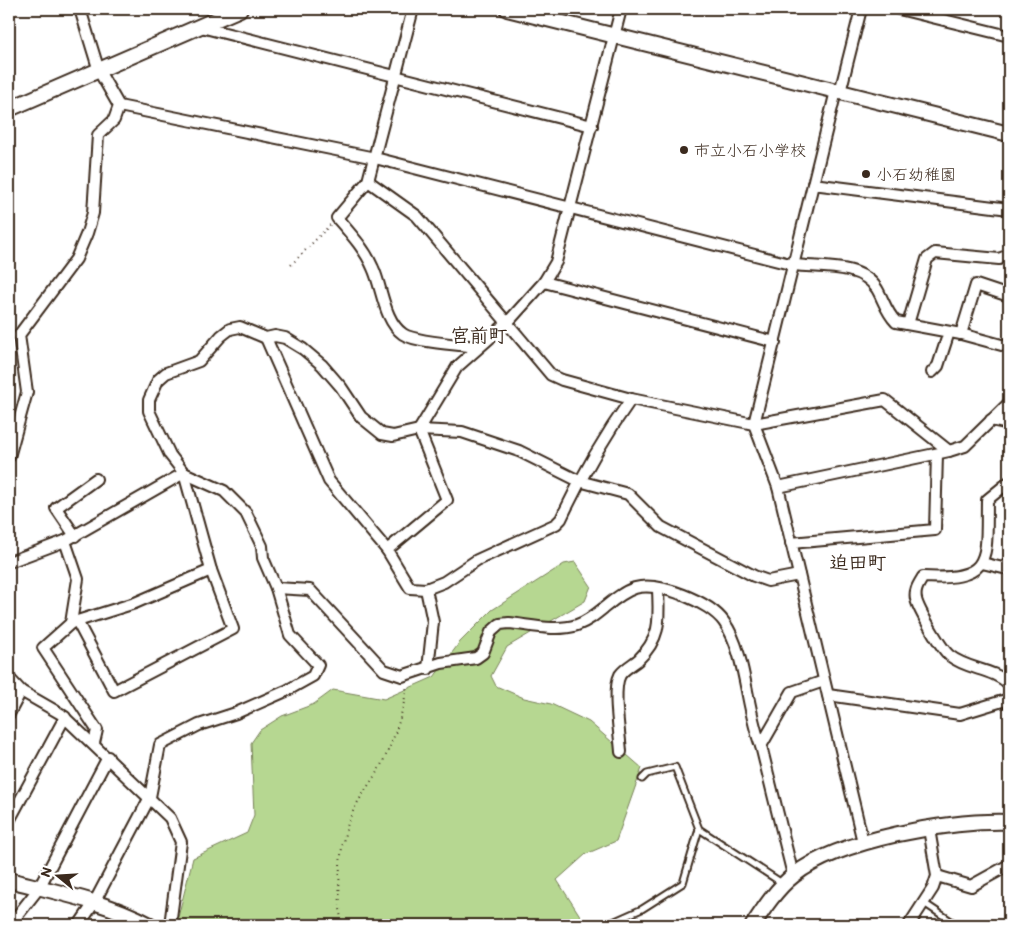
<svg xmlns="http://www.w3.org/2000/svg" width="1018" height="934" font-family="Itim,'Klee One',sans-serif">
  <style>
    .green { fill: #b6d791; stroke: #788058 }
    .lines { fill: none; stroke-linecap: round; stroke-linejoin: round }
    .lane-casing { stroke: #3b2a1e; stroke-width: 9 }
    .street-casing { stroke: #3b2a1e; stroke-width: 14 }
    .secondary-casing { stroke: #3b2a1e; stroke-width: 18 }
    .path { stroke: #3b2a1e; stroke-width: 2; stroke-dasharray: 1 4; stroke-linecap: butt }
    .lane { stroke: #fff; stroke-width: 5 }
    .street { stroke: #fff; stroke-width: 10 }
    .secondary { stroke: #fff; stroke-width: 14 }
    .poi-dot { fill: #3b2a1e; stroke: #fff; stroke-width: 2 }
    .labels { text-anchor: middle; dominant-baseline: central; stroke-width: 5; stroke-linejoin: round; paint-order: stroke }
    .poi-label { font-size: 16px; fill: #3b2a1e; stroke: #fff; text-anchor: start }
    .quarter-label { font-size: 19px; font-weight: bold; fill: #3b2a1e; stroke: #fff }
  </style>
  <rect width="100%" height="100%" fill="#fff"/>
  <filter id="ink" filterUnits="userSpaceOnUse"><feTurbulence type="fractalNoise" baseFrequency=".02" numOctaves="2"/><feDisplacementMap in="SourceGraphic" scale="10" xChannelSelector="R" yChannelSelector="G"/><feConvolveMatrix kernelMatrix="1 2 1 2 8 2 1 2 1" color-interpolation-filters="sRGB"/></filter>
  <g filter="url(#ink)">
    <path class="green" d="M575 562 591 586 585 601 507 647 491 676 496 686 524 698 551 704 589 722 642 768 616 841 586 854 557 880 586 925H176L193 858 247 833 254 815 251 743 260 730 282 716 314 704 333 690 384 699 434 677 460 642 492 610 564 564Z"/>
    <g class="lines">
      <g class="lane-casing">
        <g id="lane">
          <path d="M642 779 647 774 675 767 699 829 782 883"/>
          <path d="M924 903 957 925"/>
          <path d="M606 925 642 909 683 883 699 829"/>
        </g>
      </g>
      <g class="street-casing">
        <g id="street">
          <path d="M9 9H10"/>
          <path d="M413 9 368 181 337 218C350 233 365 249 373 268 382 287 384 321 403 334 415 342 461 345 478 347"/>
          <path d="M899 9 1009 36"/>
          <path d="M201 27 592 126"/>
          <path d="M836 91 754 424 778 487 863 842"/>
          <path d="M840 92 861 9"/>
          <path d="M119 106 375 158 794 265C821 268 861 263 877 289 884 301 886 312 896 322L961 334 1009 347"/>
          <path d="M368 181 417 216 551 375 562 380 631 399 754 424 885 400 949 451"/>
          <path d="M813 184 1009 209"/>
          <path d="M544 282 775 342"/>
          <path d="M908 324 927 259 935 253 999 259 1009 255"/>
          <path d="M961 334 976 285 1009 296"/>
          <path d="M266 338 329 481 387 550 410 588 426 589 444 582 477 560 556 524 561 519C581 477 604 437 631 399"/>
          <path d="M932 372 938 366 949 332"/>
          <path d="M991 420 1009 424"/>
          <path d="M419 430 457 367 508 322 544 282 556 262 621 9"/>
          <path d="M9 457 27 392 19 335 76 259 87 233 93 213 98 135 114 120 119 106 99 71 80 9"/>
          <path d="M1009 482 987 500C986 558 994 581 923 577 919 584 914 590 916 599 918 609 942 650 950 656 968 670 992 668 1009 684"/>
          <path d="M778 487 949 451 965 446 1009 403"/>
          <path d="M75 536 56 508 96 479"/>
          <path d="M65 541 78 579 71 623"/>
          <path d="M791 543 935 530 937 454"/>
          <path d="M387 550 447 500 419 430"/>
          <path d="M9 562 65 541 184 473"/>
          <path d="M982 563 1003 568 1009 563"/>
          <path d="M276 588 310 590 384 670 402 676 441 663 476 658 483 653 491 632 500 624 509 623C530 625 556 632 577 625 598 618 613 595 635 588 659 581 710 602 724 622 746 652 746 709 761 746L793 875"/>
          <path d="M426 589 433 622 428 669"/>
          <path d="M77 621 114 691 233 629 211 570 184 473 170 455 149 411V400L158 380 166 373 199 361 221 336 230 329 240 327 266 338 275 336 285 338 303 349 322 365 341 387 361 417 382 434 393 436 419 430 462 432 519 451 579 481 628 494 661 527 754 576 768 581 799 575"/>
          <path d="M9 678 21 691 61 714 170 818 181 842 170 925"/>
          <path d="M828 695 960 714 1009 699"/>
          <path d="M9 714 21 691"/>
          <path d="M94 743 97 730 43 648 71 623 135 603 211 570"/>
          <path d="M761 746 792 692 824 681"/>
          <path d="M621 752C620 734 612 690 620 675 624 669 633 664 638 660 662 637 659 619 658 589"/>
          <path d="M9 821 65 717"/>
          <path d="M937 876 971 886 1009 865"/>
          <path d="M10 925 39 888 108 757"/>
          <path d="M79 925 94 903 150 797 160 745 199 725 236 713 286 691 313 676 318 665 290 635 276 588 263 558 262 546 246 513 224 491 184 473"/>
          <path d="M909 925 933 888 937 876 929 829"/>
        </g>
      </g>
      <g class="secondary-casing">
        <g id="secondary">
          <path d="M507 9 1009 134"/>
          <path d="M9 109 240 9"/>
          <path d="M9 880C56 892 107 902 150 925"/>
          <path d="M753 925C764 908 777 888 794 875 840 839 951 820 1009 822"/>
        </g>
      </g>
      <g class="path">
        <path d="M291 265 330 225"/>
        <path d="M341 925C339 893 337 858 347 827 353 805 369 786 380 767 394 741 403 714 407 685"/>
      </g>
      <use href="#lane" class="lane"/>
      <use href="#street" class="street"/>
      <use href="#secondary" class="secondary"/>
    </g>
  </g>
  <g class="poi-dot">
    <circle cx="684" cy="150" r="5"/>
    <circle cx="866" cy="174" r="5"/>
  </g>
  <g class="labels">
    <g class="poi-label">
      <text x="694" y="150">市立小石小学校</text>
      <text x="876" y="174">小石幼稚園</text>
    </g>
    <g class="quarter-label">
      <text x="479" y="335">宮前町</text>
      <text x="858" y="562">迫田町</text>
    </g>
  </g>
  <rect width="1018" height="934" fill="none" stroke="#fff" stroke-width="30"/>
  <rect x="15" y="15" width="988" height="904" fill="none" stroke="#3b2a1e" stroke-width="2" filter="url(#ink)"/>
  <g transform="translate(58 876) rotate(288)" stroke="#ffffff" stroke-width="4" paint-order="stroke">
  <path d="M0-4L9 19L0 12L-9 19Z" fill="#3b2a1e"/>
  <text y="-8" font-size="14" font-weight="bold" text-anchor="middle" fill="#3b2a1e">N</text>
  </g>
</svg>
